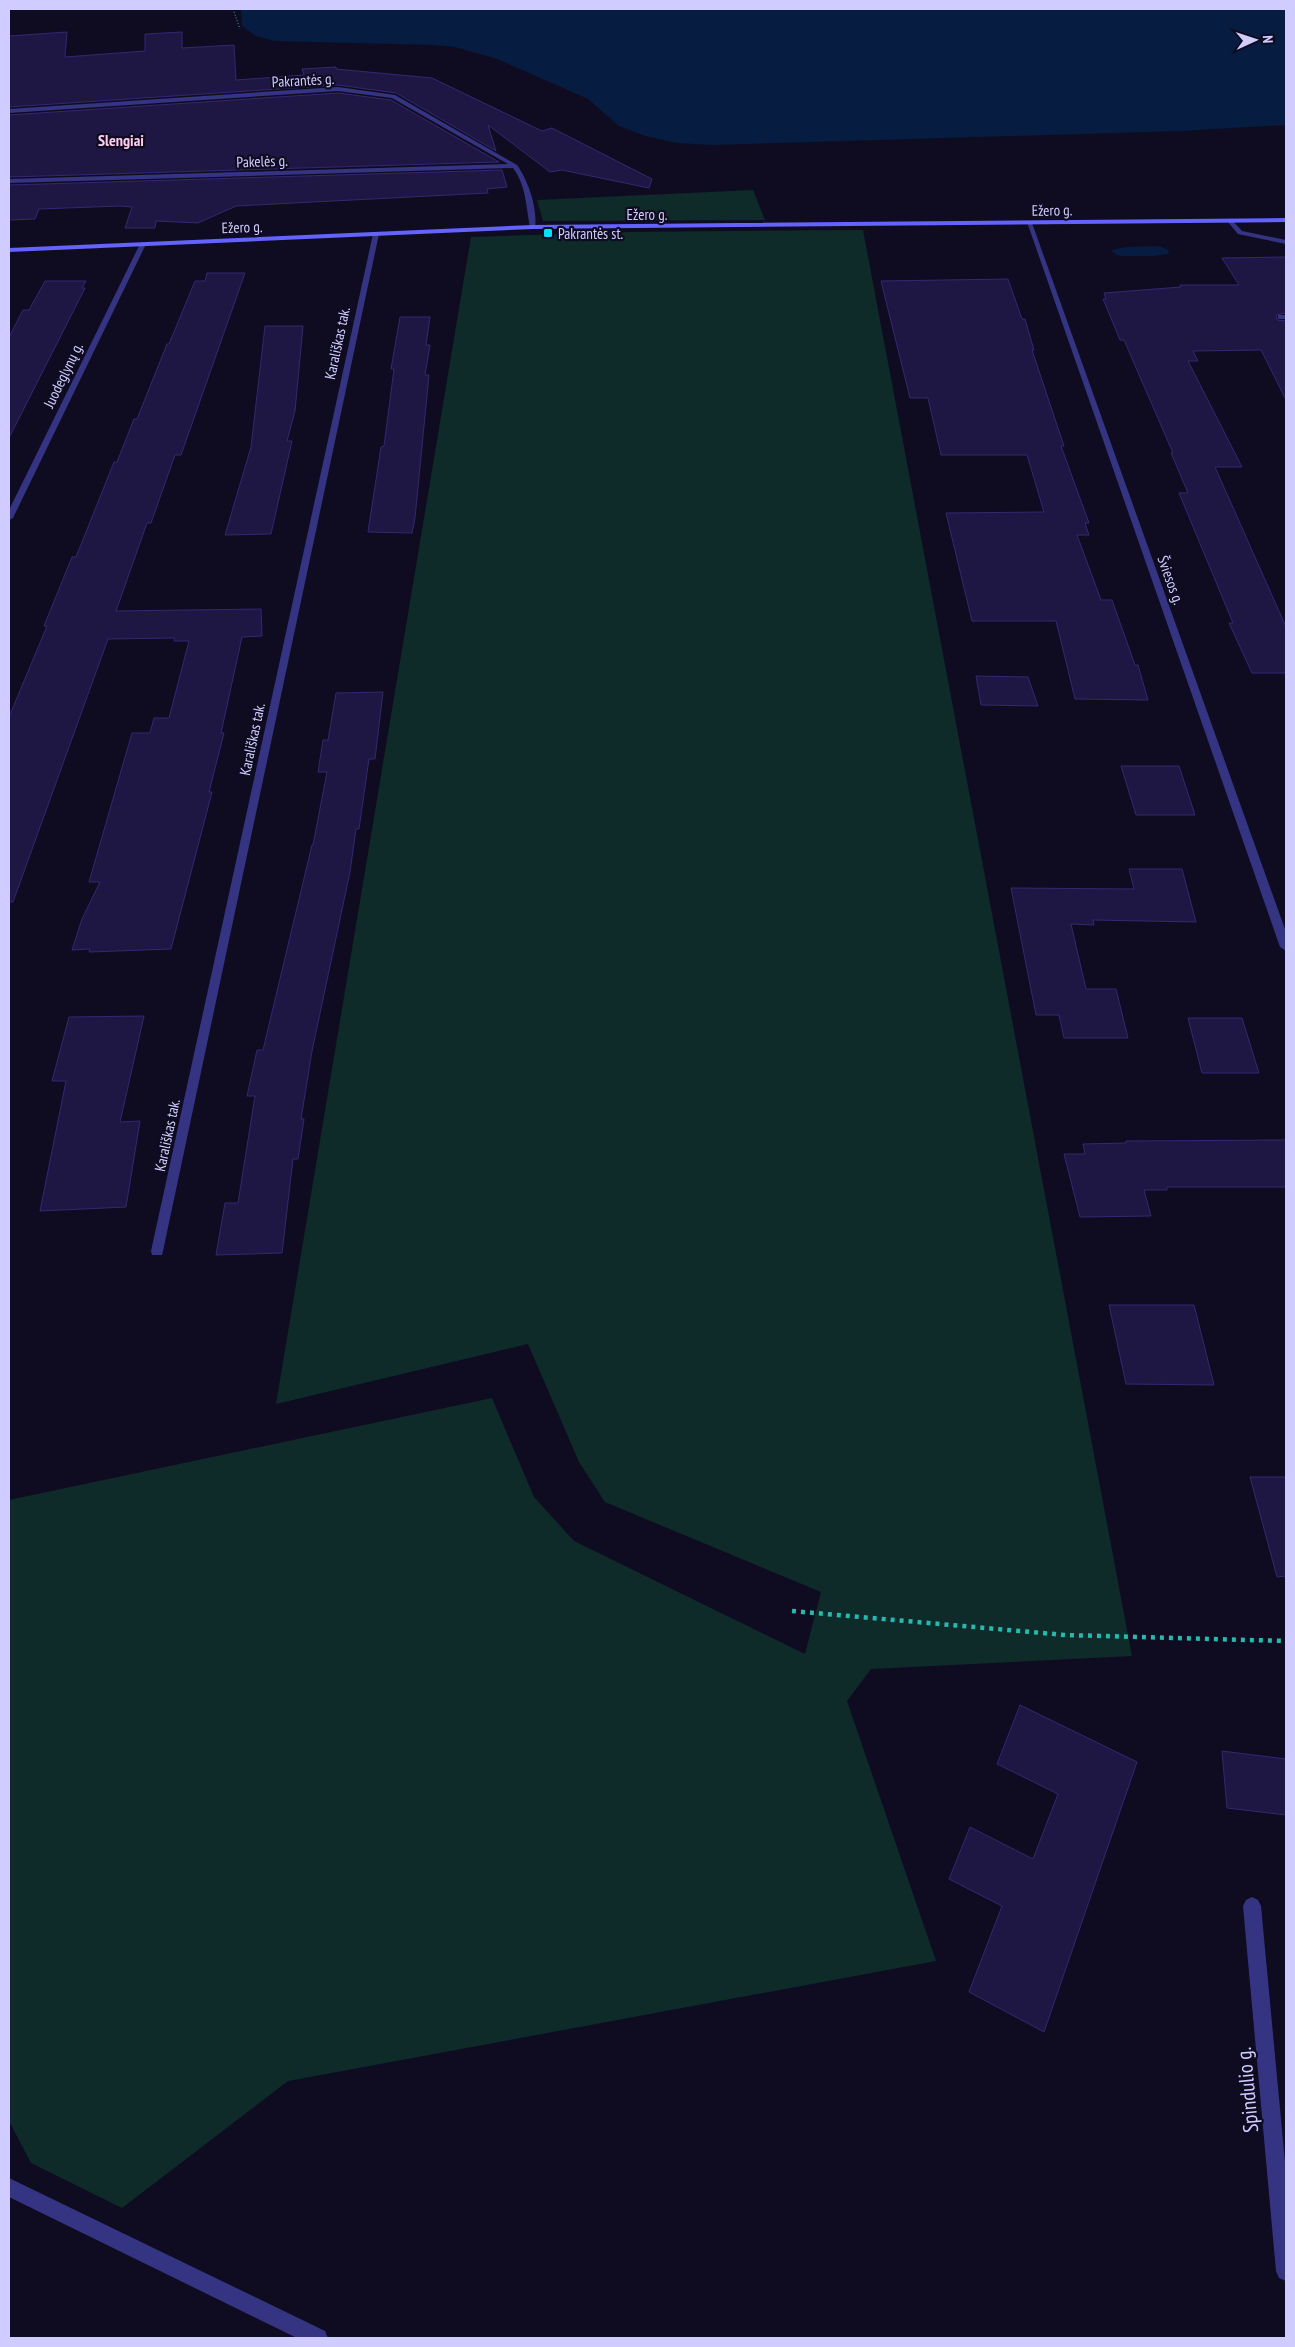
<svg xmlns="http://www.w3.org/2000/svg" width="1295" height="2347" font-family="'PT Sans Narrow',sans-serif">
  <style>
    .green { fill: #0e2b2a }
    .water { fill: #061c40 }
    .building { fill: #1f1743; stroke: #352771 }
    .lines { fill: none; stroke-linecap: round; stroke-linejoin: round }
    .path-far1 { stroke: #26b9ae; stroke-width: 1; stroke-dasharray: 1 2; stroke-linecap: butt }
    .path { stroke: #26b9ae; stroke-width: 4.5; stroke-dasharray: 4 5; stroke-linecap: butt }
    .lane { fill: #353483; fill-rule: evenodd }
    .street { fill: #353483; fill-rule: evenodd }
    .secondary { fill: #6463ff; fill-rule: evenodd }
    .poi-dot { fill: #00e1f7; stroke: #0f0c21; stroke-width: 2 }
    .labels { text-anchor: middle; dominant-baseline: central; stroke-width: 4.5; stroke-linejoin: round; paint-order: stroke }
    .far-street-label { font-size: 15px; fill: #d1ccff; stroke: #0f0c21 }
    .far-poi-label { font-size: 15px; fill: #d1ccff; stroke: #0f0c21; text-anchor: start }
    .far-quarter-label { font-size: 16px; font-weight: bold; fill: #ffceee; stroke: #0f0c21 }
    .near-street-label { font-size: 21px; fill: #d1ccff; stroke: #0f0c21 }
  </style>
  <rect width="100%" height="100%" fill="#0f0c21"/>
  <g class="green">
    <path d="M753 190 765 220 543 221 537 200Z"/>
    <path d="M863 230 1132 1656 871 1669 847 1701 936 1961 288 2081 122 2208 31 2163 10 2123 9 1500 492 1398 534 1497 574 1541 805 1654 821 1592 605 1502 579 1462 528 1344 276 1404 471 237 627 232Z"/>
  </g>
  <g class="water">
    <path d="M241 9H1286V125L1180 131 712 145 676 143 645 136 619 126 588 99 497 59 455 47 432 45 274 41 256 36 242 26Z"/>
    <path d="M1159 246 1169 250 1168 254 1154 256H1121L1116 255 1111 250 1127 247Z"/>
  </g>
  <g class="building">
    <path d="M67 32 65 57 145 51V34L182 32V48L234 45 236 80 304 75 302 69 336 67V69L432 78 542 131 552 128 652 179 649 188 562 170 550 172 488 125 496 151 396 93 338 85 9 107V36Z"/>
    <path d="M338 93 391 100 499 162 9 177V115Z"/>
    <path d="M502 170 507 187 487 189 488 193 236 206 198 223 156 221 155 228H125L132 207 120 206 39 209 35 219 9 220V185Z"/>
    <path d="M1286 257V313L1276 315 1277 320 1286 321V400L1261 350 1193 351 1198 361H1188L1242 467H1215L1286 627V673H1252L1229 623H1233L1179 493H1188L1171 453H1173L1124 340H1120L1103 299H1106L1104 293 1181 287 1180 285H1239L1222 258Z"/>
    <path d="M207 273H245L181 455H175L151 523H147L116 611 261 609 262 636 242 637 221 733H224L209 792H212L171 949 89 952 90 949 72 950 82 919 100 882H89L132 733H150L154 718H169L189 641H174L175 638 108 639 13 902H9V717L47 626H44L72 557H76L114 462H117L134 419H137L167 344H169L195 281H205Z"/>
    <path d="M1008 279 1022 319H1025L1034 350H1032L1064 446H1061L1089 523H1085L1089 535H1077L1101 600H1112L1135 665H1138L1148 700 1075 699 1056 621H972L946 513 1044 512 1027 455H941L928 398H910L881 281Z"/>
    <path d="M45 281H86L82 288H85L9 438V337L23 310H29Z"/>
    <path d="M400 317H430L426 345H430L425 375H429L415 518 412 533 368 532 381 447 384 446 394 369H391Z"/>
    <path d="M265 326H303L295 411 287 441H292L271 534 225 535 251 447Z"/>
    <path d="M976 676 1028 677 1038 706 981 705Z"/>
    <path d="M383 692 375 759H369L359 829H356L350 872 312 1051 301 1119H304L298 1159H293L282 1253 216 1255 225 1203H238L255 1096H247L257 1050H263L312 845H313L327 772H318L323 740H328L336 693Z"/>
    <path d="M1121 766H1179L1195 815H1136Z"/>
    <path d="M1129 869H1182L1196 922 1093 920 1094 925 1071 924 1086 989H1116L1128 1038H1064L1059 1015H1036L1011 888 1134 889Z"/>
    <path d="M144 1016 120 1122 140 1121 126 1207 40 1211 66 1081H52L69 1017Z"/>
    <path d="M1188 1018H1242L1259 1073H1202Z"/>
    <path d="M1286 1140V1187H1167V1190H1144L1151 1216 1080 1217 1064 1154H1085L1083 1144 1126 1143V1141Z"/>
    <path d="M1109 1305H1194L1214 1385 1126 1384Z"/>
    <path d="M1250 1477H1286V1576L1277 1577Z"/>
    <path d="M1020 1705 1137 1762 1044 2032 969 1992 1002 1906 949 1879 970 1827 1033 1859 1058 1794 997 1764Z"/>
    <path d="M1222 1751 1286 1759V1815L1227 1808Z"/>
  </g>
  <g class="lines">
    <path class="path-far1" d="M233 9 240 29"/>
    <path class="path" d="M792 1611 1065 1635 1286 1641"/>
    <rect class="lane" x="1278" y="315" width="8" height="4"/>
    <g class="street">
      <path d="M338 87 395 95 517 165C528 180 538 209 535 228L530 227C526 206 526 185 513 168L9 183V179L508 164 392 98 338 91 9 113V109Z"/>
      <path d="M1227 219H1231L1242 231 1286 240V244L1238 234 1227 221Z"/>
      <path d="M1027 222 1032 223 1286 932V951L1280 947Z"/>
      <path d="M376 232 379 234 163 1251 162 1255H152L151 1251 373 234Z"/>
      <path d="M143 242 146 244 13 518 9 520V510L140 244Z"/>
      <path d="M1252 1897 1258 1900 1261 1906 1286 2173V2281L1279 2278 1276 2271 1243 1906 1246 1900Z"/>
      <path d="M9 2178 325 2331 328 2338H297L9 2197Z"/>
    </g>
    <path class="secondary" d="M1286 218V222L533 229 9 252V248L533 225Z"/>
  </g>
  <rect class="poi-dot" x="543" y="228" width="10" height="10" rx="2.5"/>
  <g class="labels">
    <g class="far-street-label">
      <text transform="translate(303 80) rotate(-3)">Pakrantės g.</text>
      <text transform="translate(262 161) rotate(-2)">Pakelės g.</text>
      <text transform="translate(1052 210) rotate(-1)">Ežero g.</text>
      <text x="647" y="214">Ežero g.</text>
      <text transform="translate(242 227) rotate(-2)">Ežero g.</text>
      <text transform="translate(337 343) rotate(-78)">Karališkas tak.</text>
      <text transform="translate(63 375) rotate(-64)">Juodeglynų g.</text>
      <text transform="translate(1171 580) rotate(70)">Šviesos g.</text>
      <text transform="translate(252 739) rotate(-78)">Karališkas tak.</text>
      <text transform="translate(167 1135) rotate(-78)">Karališkas tak.</text>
    </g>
    <g class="far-poi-label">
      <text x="558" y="233">Pakrantės st.</text>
    </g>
    <g class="far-quarter-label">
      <text x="121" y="140">Slengiai</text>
    </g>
    <g class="near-street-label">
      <text transform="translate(1247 2090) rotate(-95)">Spindulio g.</text>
    </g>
  </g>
  <rect width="1295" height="2347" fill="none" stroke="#d1ccff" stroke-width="20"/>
  <g transform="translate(1255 40) rotate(87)" stroke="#0f0c21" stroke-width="4" paint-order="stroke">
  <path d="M0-4L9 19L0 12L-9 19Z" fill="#d1ccff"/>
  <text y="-8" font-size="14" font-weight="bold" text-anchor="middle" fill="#d1ccff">N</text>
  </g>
</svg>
